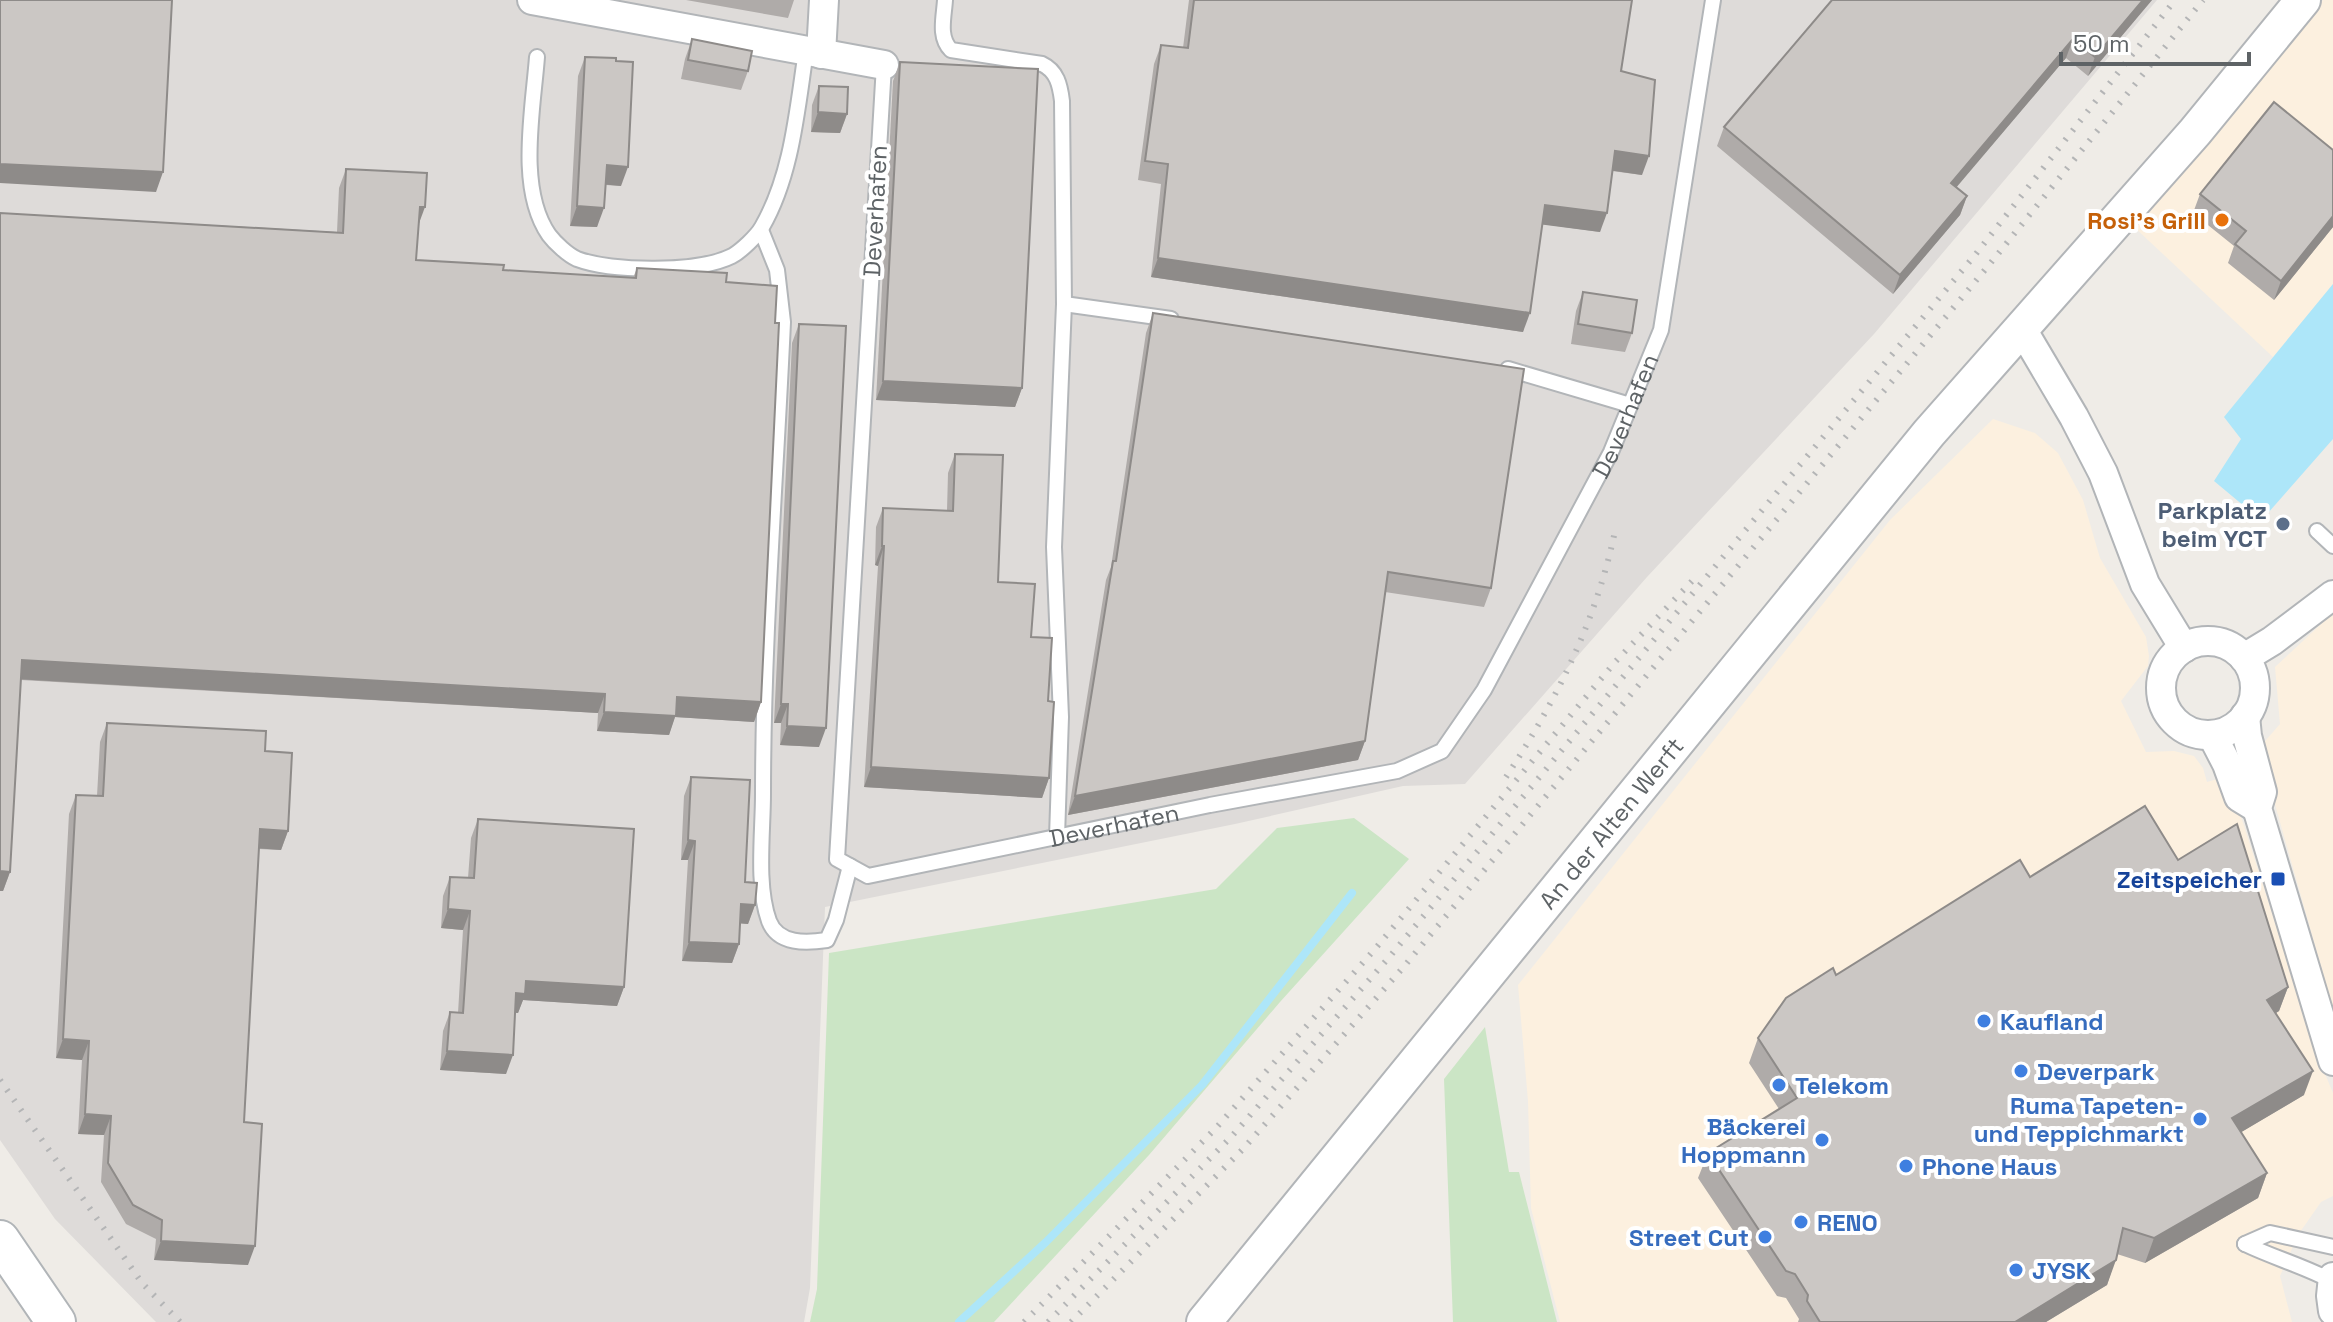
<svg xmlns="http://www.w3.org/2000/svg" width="2333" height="1322" font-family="'Space Grotesk',sans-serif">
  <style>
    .commercial { fill: #fcf0df }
    .industrial { fill: #dedbd9 }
    .green { fill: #cbe5c5 }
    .water { fill: #ade6f9 }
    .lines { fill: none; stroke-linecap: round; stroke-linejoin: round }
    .stream { stroke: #ade6f9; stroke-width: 8 }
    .service-casing { stroke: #b2b5b8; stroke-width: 18 }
    .minor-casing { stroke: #b2b5b8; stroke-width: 32 }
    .tertiary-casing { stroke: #b2b5b8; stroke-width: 38 }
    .secondary-casing { stroke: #b1b5b8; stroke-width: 42 }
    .service { stroke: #fff; stroke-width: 14 }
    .minor { stroke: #fff; stroke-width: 28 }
    .tertiary { stroke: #fff; stroke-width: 34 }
    .secondary { stroke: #fff; stroke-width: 38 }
    .rail { stroke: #b4b5b6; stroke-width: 6; stroke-dasharray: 2 10; stroke-linecap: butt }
    .wall { fill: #afaba9 }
    .shaded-wall { fill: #8e8b89 }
    .building { fill: #cbc7c4; stroke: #8e8b89; stroke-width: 2 }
    .food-dot { fill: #e8710a; stroke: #fff; stroke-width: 3 }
    .service-dot { fill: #5c6f8a; stroke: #fff; stroke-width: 3 }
    .transit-dot { fill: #1a4fb4; stroke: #fff; stroke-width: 3 }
    .shop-dot { fill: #3f7fe0; stroke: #fff; stroke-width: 3 }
    .labels { text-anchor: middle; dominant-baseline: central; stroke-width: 8; stroke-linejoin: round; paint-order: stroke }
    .street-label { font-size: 24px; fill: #5e6366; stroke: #fff }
    .food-label { font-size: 24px; font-weight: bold; fill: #c56008; stroke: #fff; text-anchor: end }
    .service-label { font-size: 24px; font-weight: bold; fill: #4e5e75; stroke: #fff; text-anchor: end }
    .transit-label { font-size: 24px; font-weight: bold; fill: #164399; stroke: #fff; text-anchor: end }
    .shop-label { font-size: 24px; font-weight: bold; fill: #366cbe; stroke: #fff; text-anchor: start }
  </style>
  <rect width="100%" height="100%" fill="#efece7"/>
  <g class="commercial">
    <path d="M2323 0H2333V284L2273 357 2133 226Z"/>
    <path d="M1993 419 2035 433 2058 453 2083 500 2100 558 2146 637 2149 656 2148 666 2121 701 2146 752 2174 751 2194 756 2203 768 2207 782 2228 776 2318 1057 2333 1093V1196L2321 1202 2298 1235 2280 1276 2292 1322H1560L1531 1208 1528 1101 1518 985 1890 520Z"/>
    <path d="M2333 613V1009L2259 748 2280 724 2275 667Z"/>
  </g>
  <path class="industrial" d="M0 0H2157L1874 334 1647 577 1465 784 1403 786 1235 824 825 907 810 1288 804 1322H156L55 1219 0 1140Z"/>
  <g class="green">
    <path d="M1354 818 1409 859 1280 1002 1149 1155 994 1322H810L817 1289 829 953 1216 889 1277 828Z"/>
    <path d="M1485 1027 1509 1172H1519L1557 1322H1453L1444 1079Z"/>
  </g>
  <path class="water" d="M2333 284V439L2268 513 2250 511 2214 481 2241 439 2224 417Z"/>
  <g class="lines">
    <path class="stream" d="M959 1322 1046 1242 1202 1085 1352 893"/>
    <g class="service-casing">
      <g id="service">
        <path d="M945 0C944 17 938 37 951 50L1042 64C1057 71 1060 85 1062 101L1064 304 1054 547 1061 717 1057 837"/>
        <path d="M537 57C533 110 517 189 549 235 555 243 568 255 577 259 612 272 698 273 732 256 741 251 757 236 762 227 792 175 797 110 806 51"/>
        <path id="s1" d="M884 65 837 859 868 876 1210 805 1397 771 1442 751 1484 690 1611 452 1661 330 1713 0"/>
        <path d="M761 230 777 270 783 322C776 479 763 637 763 794 763 833 756 885 769 921 778 945 807 943 827 940L836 920 850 866"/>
        <path d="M1064 304 1171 319"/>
        <path d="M1508 369 1630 405"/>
        <path d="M2317 531 2333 546"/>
        <path d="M2245 1244C2274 1258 2304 1266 2332 1281"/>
        <path d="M2245 1244 2270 1233 2333 1247"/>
      </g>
    </g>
    <g class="minor-casing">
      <g id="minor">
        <path d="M532 0 884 65"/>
        <path d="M821 54 824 0"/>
        <path d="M2022 329 2074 417 2103 473 2145 584 2184 648"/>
        <circle cx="2208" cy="688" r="47"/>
        <path d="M2244 658 2272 641 2333 595"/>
        <path d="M2245 716 2247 736 2262 792 2257 808 2333 1061"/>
        <path d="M2212 735 2227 764 2239 797 2257 808"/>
        <path d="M2333 1277 2331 1296 2333 1311"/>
      </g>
    </g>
    <g class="tertiary-casing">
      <g id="tertiary">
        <path id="s2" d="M1204 1322 1929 433 2195 132 2303 0"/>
      </g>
    </g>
    <g class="secondary-casing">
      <path id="secondary" d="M0 1240 56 1322"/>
    </g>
    <use href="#service" class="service"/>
    <use href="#minor" class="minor"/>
    <use href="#tertiary" class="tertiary"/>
    <use href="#secondary" class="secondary"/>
    <g class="rail">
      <path d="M1506 777C1556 701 1596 622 1615 531"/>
      <path d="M0 1080 142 1283 180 1322"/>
      <path d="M1024 1322 1215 1129 1375 949 1616 661 1693 580"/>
      <path d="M1048 1322 1231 1137 1391 955 1975 255 2175 0"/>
      <path d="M1071 1322 1242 1150 1401 970 1989 265 2203 0"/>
    </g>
  </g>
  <g class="wall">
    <path d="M686 0H794L788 18Z"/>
    <path d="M1189 0H1632L1621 71 1642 175 1612 171 1600 232 1542 224 1523 332 1151 277 1161 184 1138 180 1154 64 1161 45 1183 48Z"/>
    <path d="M1832 0H2152L2088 76 2066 58 1956 187 1967 196 1960 215 1893 294 1717 146 1724 127Z"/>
    <path d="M692 39 748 71 741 90 681 79 685 59Z"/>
    <path d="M585 57 621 186 606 185 597 227 570 226 578 76Z"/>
    <path d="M900 62 1022 388 1015 407 876 400 893 81Z"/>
    <path d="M819 86 847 114 840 133 811 132 812 105Z"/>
    <path d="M2333 150V227L2274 300 2228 263 2234 246 2193 213 2200 194Z"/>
    <path d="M346 169 418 226 416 260 503 270 633 278 637 268 726 282 775 323 761 702 754 722 675 717 669 735 597 731 598 713 21 680 10 872 3 891 0 213 337 232 339 188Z"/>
    <path d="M1583 292 1632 333 1625 352 1571 344 1576 311Z"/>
    <path d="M1153 313 1491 588 1484 607 1385 592 1365 741 1358 760 1068 815 1106 580 1111 567 1146 333Z"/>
    <path d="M799 324 819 747 780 745 781 723H774L792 343Z"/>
    <path d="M955 454 998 582 1031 637 1048 701 1049 778 1042 798 864 787 878 566 875 565 876 527 883 508 947 511 948 473Z"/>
    <path d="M107 723 265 751 288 831 281 850 259 849 244 1122 248 1265 154 1260 156 1239 126 1224 101 1182 104 1135 78 1134 82 1060 56 1058 69 814 76 795 97 796 100 742Z"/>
    <path d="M691 777 755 905 748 924 740 923 739 944 732 963 682 961 688 860H681L684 796Z"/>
    <path d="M478 819 624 987 617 1006 523 1000 518 1013H515L506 1074 440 1070 443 1031 450 1012 458 1013 463 930 441 928 443 896 450 877 468 878 471 838Z"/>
    <path d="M2178 860 2288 987 2279 1011 2276 1013 2304 1095 2241 1132 2267 1173 2258 1198 2145 1263 2117 1254 2107 1285 2046 1322H1798L1799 1319 1786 1298 1777 1296 1698 1178 1708 1153 1779 1109 1749 1063 1758 1038 1836 975 2030 877Z"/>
  </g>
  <g class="shaded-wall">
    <path d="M2143 0H2152L2088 76 2095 57Z"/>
    <path d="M2073 39 2066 58 1944 202 1951 183Z"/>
    <path d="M818 112 847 114 840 133 811 132Z"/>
    <path d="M1615 151 1649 156 1642 175 1608 170Z"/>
    <path d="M0 164 163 172 156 192 0 183Z"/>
    <path d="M607 165 628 167 621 186 600 184Z"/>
    <path d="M1967 196 1960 215 1893 294 1900 275Z"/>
    <path d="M1545 205 1607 213 1600 232 1538 224Z"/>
    <path d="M577 206 604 208 597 227 570 226Z"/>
    <path d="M420 207H425L418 226Z"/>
    <path d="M2333 216V227L2274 300 2281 281Z"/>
    <path d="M1158 258 1530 313 1523 332 1151 277Z"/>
    <path d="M883 381 1022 388 1015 407 876 400Z"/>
    <path d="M882 546H884L878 566 875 565Z"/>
    <path d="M22 660 605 694 598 713 15 679Z"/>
    <path d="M677 697 761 702 754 722 675 717 669 735 597 731 604 712Z"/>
    <path d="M781 704H788L781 723H774Z"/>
    <path d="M787 726 826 728 819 747 780 745Z"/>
    <path d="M1365 741 1358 760 1068 815 1075 796Z"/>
    <path d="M871 767 1049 778 1042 798 864 787Z"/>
    <path d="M260 829 288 831 281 850 253 848Z"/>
    <path d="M688 840 695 841 688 860H681Z"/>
    <path d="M0 871 10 872 3 891H0Z"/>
    <path d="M741 904 755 905 748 924 734 923Z"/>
    <path d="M448 909 470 911 463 930 441 928Z"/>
    <path d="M689 942 739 944 732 963 682 961Z"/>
    <path d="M526 981 624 987 617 1006 523 1000 518 1013 509 1012 516 993Z"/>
    <path d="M2288 987 2279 1011 2258 1024 2267 1000Z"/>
    <path d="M63 1039 89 1041 82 1060 56 1058Z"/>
    <path d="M447 1051 513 1055 506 1074 440 1070Z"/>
    <path d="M2313 1071 2304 1095 2223 1143 2232 1118Z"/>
    <path d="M85 1114 111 1116 104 1135 78 1134Z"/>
    <path d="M2267 1173 2258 1198 2145 1263 2154 1238Z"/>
    <path d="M161 1241 255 1246 248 1265 154 1260Z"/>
    <path d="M2116 1260 2107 1285 2046 1322H2015Z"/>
  </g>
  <g class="building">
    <path d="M0 0H172L163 172 0 164Z"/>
    <path d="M1194 0H1632L1621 71 1655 80 1649 156 1615 151 1607 213 1545 205 1530 313 1158 258 1168 164 1145 161 1161 45 1188 48Z"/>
    <path d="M1832 0H2143L2095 57 2073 39 1951 183 1967 196 1900 275 1724 127Z"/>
    <path d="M692 39 752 51 748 71 688 60Z"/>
    <path d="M585 57 616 58V61L633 62 628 167 607 165 604 208 577 206Z"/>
    <path d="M900 62 1038 69 1022 388 883 381Z"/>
    <path d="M819 86 848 87 847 114 818 112Z"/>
    <path d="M2274 102 2333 150V216L2281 281 2235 244 2246 231 2200 194Z"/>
    <path d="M346 169 427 173 425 207H420L416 260 504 265 503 270 636 278 637 268 727 273 726 282 777 286 775 323H779L761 702 677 697 676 716 604 712 605 694 22 660 10 872 0 871V213L343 233Z"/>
    <path d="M1583 292 1637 300 1632 333 1578 324Z"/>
    <path d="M1153 313 1524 369 1491 588 1388 572 1365 741 1075 796 1113 561H1116Z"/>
    <path d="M799 324 846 326 826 728 787 726 788 704H781Z"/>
    <path d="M955 454 1003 455 998 582 1035 584 1031 637 1052 638 1048 701 1054 702 1049 778 871 767 884 546H882L883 508 953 511Z"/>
    <path d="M107 723 266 731 265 751 292 753 288 831 260 829 244 1122 262 1124 255 1246 161 1241 162 1220 133 1205 108 1163 111 1116 85 1114 89 1041 63 1039 76 795 103 796Z"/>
    <path d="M691 777 750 780 745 882 757 883 755 905 741 904 739 944 689 942 695 841 688 840Z"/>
    <path d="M2145 806 2178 860 2237 824 2288 987 2267 1000 2313 1071 2232 1118 2267 1173 2154 1238 2123 1228 2116 1260 2015 1322H1820L1807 1301 1808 1295 1795 1274 1786 1271 1708 1153 1797 1098 1758 1038 1786 998 1833 968 1836 975 2020 860 2030 877Z"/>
    <path d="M478 819 634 829 624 987 526 981 525 994 516 993 513 1055 447 1051 450 1012 463 1013 470 911 448 909 450 877 474 878Z"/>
  </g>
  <circle class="food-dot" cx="2222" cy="220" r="8"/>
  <circle class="service-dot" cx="2283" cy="524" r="8"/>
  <rect class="transit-dot" x="2270" y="871" width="16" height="16" rx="4"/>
  <g class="shop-dot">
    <circle cx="1984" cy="1021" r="8"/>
    <circle cx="2021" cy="1071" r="8"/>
    <circle cx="1779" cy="1085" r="8"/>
    <circle cx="2200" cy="1119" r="8"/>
    <circle cx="1822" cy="1140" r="8"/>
    <circle cx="1906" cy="1166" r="8"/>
    <circle cx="1801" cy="1222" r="8"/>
    <circle cx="1765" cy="1237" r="8"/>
    <circle cx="2016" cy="1270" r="8"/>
  </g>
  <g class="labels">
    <g class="street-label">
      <text transform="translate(875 211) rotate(-87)">Deverhafen</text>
      <text stroke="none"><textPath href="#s1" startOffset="1802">Deverhafen</textPath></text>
      <text stroke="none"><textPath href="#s2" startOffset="644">An der Alten Werft</textPath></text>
      <text stroke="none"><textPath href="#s1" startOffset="1082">Deverhafen</textPath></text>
    </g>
    <g class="food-label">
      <text x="2206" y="220">Rosi's Grill</text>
    </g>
    <g class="service-label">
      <text x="2267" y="510">Parkplatz<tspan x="2267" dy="28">beim YCT</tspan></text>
    </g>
    <g class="transit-label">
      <text x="2262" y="879">Zeitspeicher</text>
    </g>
    <g class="shop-label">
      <text x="2000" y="1021">Kaufland</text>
      <text x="2037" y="1071">Deverpark</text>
      <text x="1795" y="1085">Telekom</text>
      <text x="2184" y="1105" text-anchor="end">Ruma Tapeten-<tspan x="2184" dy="28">und Teppichmarkt</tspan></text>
      <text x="1806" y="1126" text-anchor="end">Bäckerei<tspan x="1806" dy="28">Hoppmann</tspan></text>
      <text x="1922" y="1166">Phone Haus</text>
      <text x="1817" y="1222">RENO</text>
      <text x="1749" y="1237" text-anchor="end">Street Cut</text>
      <text x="2032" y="1270">JYSK</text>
    </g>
  </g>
  <path d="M2061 52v12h188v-12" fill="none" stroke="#5e6366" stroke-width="4"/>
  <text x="2073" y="52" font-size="24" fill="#5e6366" stroke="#ffffff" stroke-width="6" paint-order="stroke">50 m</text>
</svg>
